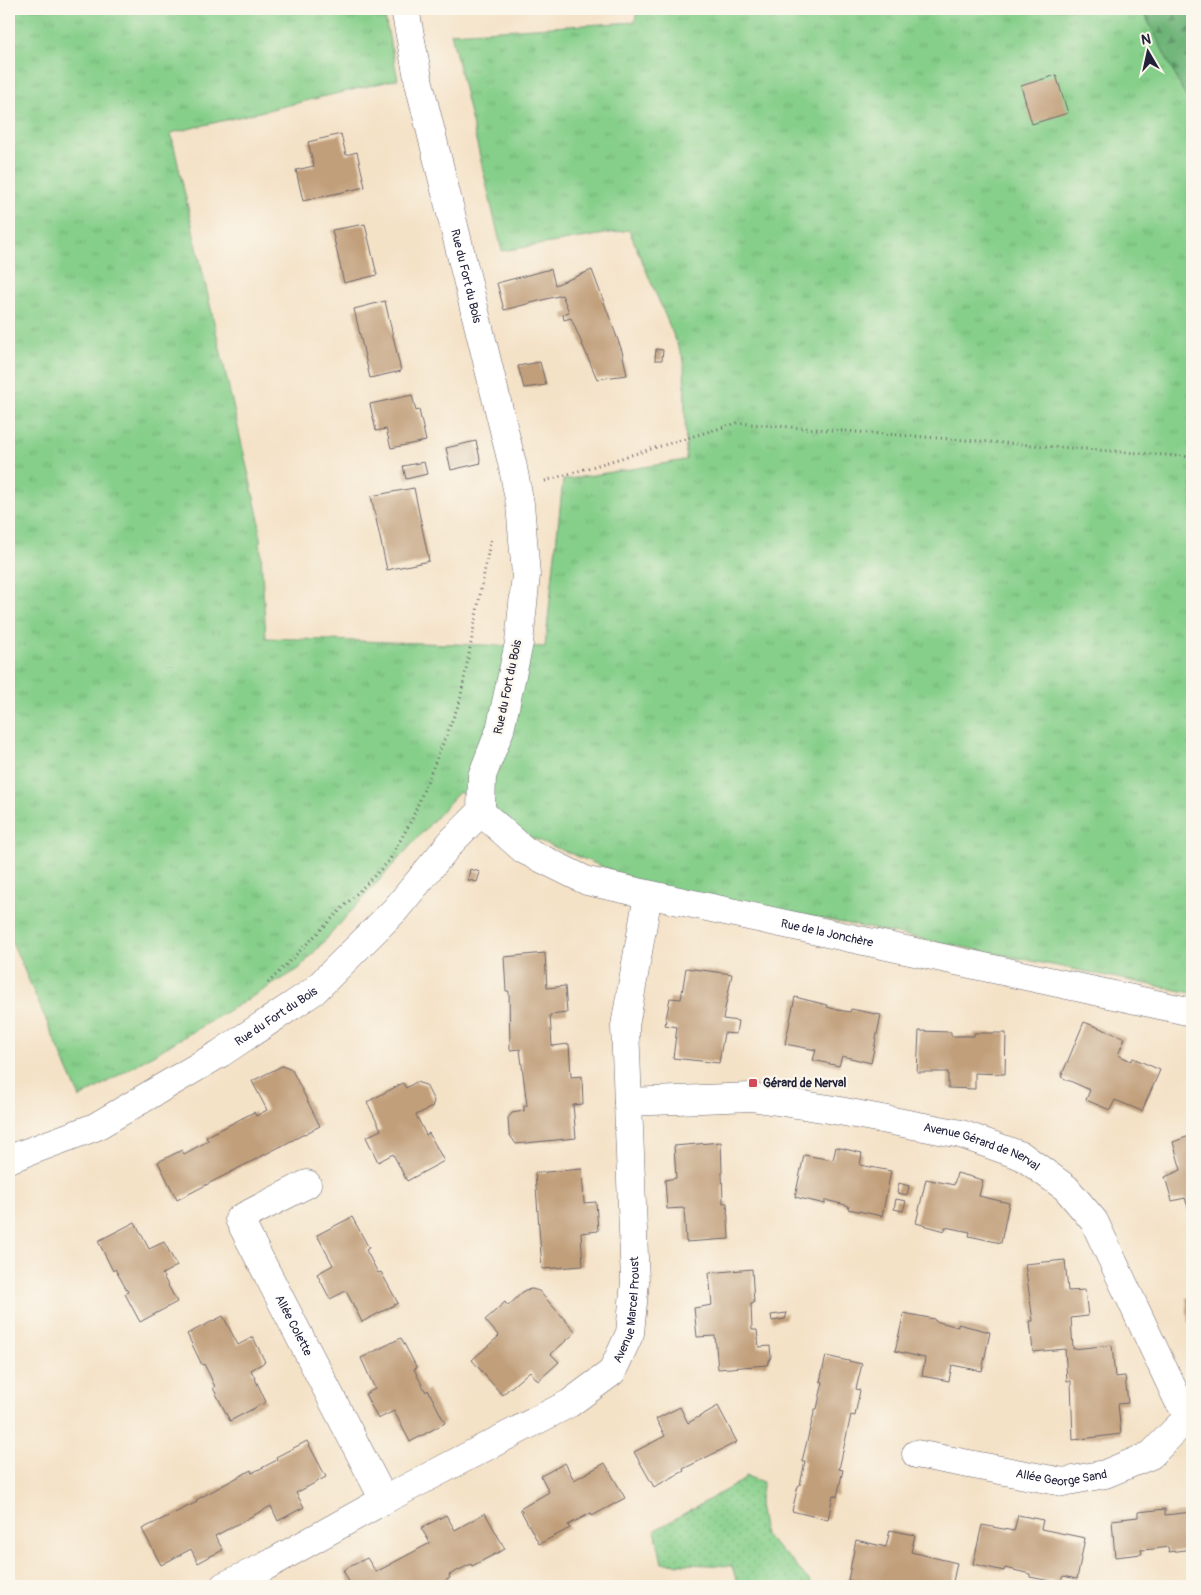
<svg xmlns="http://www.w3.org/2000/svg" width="1201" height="1595" font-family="Pangolin,sans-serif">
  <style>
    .grass { fill: url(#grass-tufts); stroke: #547862 }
    .forest { fill: url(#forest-firs); stroke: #476a58 }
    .park { fill: url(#park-dots); stroke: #547862 }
    .building { fill: #c19f7a }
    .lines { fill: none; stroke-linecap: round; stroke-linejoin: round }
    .street-casing { stroke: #6c656c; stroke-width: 29 }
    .secondary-casing { stroke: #6c656c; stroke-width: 29 }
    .path { stroke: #6c656c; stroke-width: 3; stroke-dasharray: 1 4; stroke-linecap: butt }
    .street { stroke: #fff; stroke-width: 28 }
    .secondary { stroke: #fff; stroke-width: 28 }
    .poi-dot { fill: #d1495b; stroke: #fbf7ec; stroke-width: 2 }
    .labels { text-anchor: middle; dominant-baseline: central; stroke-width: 4.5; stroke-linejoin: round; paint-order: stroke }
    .street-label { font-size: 12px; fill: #22223b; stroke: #fbf7ec }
    .poi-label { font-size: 12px; font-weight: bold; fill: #22223b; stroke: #fbf7ec; text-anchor: start }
  </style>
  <defs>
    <pattern id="grass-tufts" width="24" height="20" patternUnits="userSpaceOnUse" patternTransform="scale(1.25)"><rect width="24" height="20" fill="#86cf8a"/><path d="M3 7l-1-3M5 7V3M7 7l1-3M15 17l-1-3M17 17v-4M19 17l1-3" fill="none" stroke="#73b178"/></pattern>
    <pattern id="forest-firs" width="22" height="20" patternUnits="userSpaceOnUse" patternTransform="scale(1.25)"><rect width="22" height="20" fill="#6cb276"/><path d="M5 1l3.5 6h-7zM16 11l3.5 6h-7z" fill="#589062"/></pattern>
    <pattern id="park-dots" width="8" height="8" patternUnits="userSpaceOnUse" patternTransform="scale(1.25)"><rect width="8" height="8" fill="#86cf8a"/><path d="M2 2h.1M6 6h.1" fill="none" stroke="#73b178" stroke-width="1.8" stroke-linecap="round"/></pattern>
  </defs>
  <rect width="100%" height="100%" fill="#fbf7ec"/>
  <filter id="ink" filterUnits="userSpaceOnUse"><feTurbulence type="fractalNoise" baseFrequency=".02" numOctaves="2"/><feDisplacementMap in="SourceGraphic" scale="10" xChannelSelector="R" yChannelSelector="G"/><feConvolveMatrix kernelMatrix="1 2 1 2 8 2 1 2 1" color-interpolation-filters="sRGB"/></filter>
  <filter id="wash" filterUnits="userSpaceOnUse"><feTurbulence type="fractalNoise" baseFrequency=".0096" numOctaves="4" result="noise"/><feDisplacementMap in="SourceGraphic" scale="20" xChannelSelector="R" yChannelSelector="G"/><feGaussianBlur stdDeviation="1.12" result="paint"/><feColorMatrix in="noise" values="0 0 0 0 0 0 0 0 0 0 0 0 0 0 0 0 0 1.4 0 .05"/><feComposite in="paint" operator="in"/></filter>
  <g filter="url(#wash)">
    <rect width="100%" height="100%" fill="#f4e2c7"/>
    <path class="grass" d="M9 9H383L398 79 171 133 259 520 266 638 545 647 563 480 686 460 684 360 629 230 502 251 451 33 635 22 637 9H1142L1192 106V993L643 883 530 837 459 792 299 969 80 1098 9 935Z"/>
    <path class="forest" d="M1142 9H1192V106L1186 97Z"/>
    <path class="park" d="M746 1476 763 1482 759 1504 764 1535 791 1560 814 1586H738L732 1566 662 1563 655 1530 742 1481Z"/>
    <g id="blocks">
      <g class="building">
        <path d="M1056 75 1068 113 1032 124 1021 86Z"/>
        <path d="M341 134 346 155 357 152 365 187 303 201 296 170 314 166 308 142Z"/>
        <path d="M365 224 377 275 344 283 332 230Z"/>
        <path d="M551 269 555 285 592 270 622 351 627 375 597 379 571 318 564 320 563 314 569 312 562 295 504 310 497 283Z"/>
        <path d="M385 301 401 371 370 378 354 309Z"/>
        <path d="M656 349 663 350 662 360H655Z"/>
        <path d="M540 362 546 385 524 388 518 366Z"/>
        <path d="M412 395 416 411 419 410 426 441 391 448 386 429 376 431 370 404Z"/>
        <path d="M476 441 481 463 451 470 446 448Z"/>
        <path d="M424 462 427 474 406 479 403 466Z"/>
        <path d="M414 488 429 561 387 570 371 496Z"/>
        <path d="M470 869 480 872 477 882 468 880Z"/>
        <path d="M545 953 547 988 565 986 567 1013 550 1015 552 1046 569 1044 571 1077 582 1076 583 1104 573 1105 576 1138 516 1144 509 1134 508 1118 512 1113 524 1111V1106H527L520 1049 510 1050 509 991H506L504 957Z"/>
        <path d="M686 968 732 974 723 1019 738 1021 736 1034 724 1033 719 1063 673 1058 677 1027 665 1025 670 998 681 999Z"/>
        <path d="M795 997 827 1005V1007L838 1010 850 1012 851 1009 881 1015 871 1063 842 1056 839 1066 813 1060 816 1050 785 1044Z"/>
        <path d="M1084 1022 1125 1038 1118 1055 1131 1061 1133 1058 1160 1070 1142 1111 1115 1100 1110 1110 1086 1100 1090 1090 1061 1077Z"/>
        <path d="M919 1031 951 1032V1036H974V1033H1006L1005 1074 975 1073V1089L948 1088V1072H917Z"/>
        <path d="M282 1066 292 1070 320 1126 177 1200 158 1162 182 1150 184 1154 208 1141 206 1137 254 1112 256 1116 267 1110 252 1081Z"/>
        <path d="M416 1082 426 1085 434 1101 432 1107 416 1115 426 1135 429 1133 444 1161 407 1181 393 1154 378 1162 366 1137 381 1130 367 1102 403 1083 406 1088Z"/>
        <path d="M1192 1135V1219L1185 1198 1172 1201 1165 1177 1181 1170 1173 1142Z"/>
        <path d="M721 1142 723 1203H727L729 1239 686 1242 684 1208 667 1209 665 1180 676 1178 674 1146Z"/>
        <path d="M836 1147 862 1153 860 1165 891 1171 882 1216 848 1209 849 1206 838 1203 825 1200V1204L795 1197 804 1155 833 1160Z"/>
        <path d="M582 1169 584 1203 596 1202 598 1231 581 1233 583 1266 542 1269 535 1173Z"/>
        <path d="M957 1173 983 1180 979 1196 1009 1203 1001 1243 969 1236 970 1232 945 1227V1231L916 1223 926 1179 954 1185Z"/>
        <path d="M899 1183 909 1186 907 1195 897 1193Z"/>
        <path d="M896 1199 906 1201 903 1211 894 1209Z"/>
        <path d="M352 1217 369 1248 366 1250 378 1273 381 1272 398 1303 362 1322 346 1291 330 1299 317 1274 333 1265 317 1235Z"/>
        <path d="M135 1222 149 1249 164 1242 177 1266 162 1274 177 1302 140 1322 125 1294 128 1292 115 1269 113 1271 98 1241Z"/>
        <path d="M1065 1260 1068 1291 1085 1290 1088 1316 1071 1318 1073 1349 1112 1345 1115 1377 1125 1376 1128 1403 1118 1404 1121 1434 1073 1440 1071 1381H1067L1065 1349 1033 1352 1030 1321H1033L1025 1264Z"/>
        <path d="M752 1269 754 1303 751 1304 752 1330H757L759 1347 770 1346 771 1357 767 1365 718 1369 715 1336 697 1337 694 1308 712 1305 709 1273Z"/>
        <path d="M532 1289 539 1291 576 1332 551 1354 559 1362 538 1381 530 1371 502 1395 472 1360 499 1336 485 1320 505 1302 508 1306 525 1290Z"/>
        <path d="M1192 1297V1323H1188L1186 1298Z"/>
        <path d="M787 1313 785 1319 772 1321 771 1315Z"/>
        <path d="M904 1313 934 1319 935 1321 947 1324 958 1327V1324L990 1332 982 1371 952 1365 949 1381 922 1376 925 1358 895 1351Z"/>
        <path d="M223 1316 238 1345 253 1337 265 1362 251 1370 266 1402 230 1421 213 1388 215 1387 210 1376 204 1364 202 1365 187 1334Z"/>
        <path d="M401 1338 417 1368 414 1369 420 1381 426 1392 428 1390 445 1423 410 1442 394 1411 378 1419 365 1394 375 1389 361 1358Z"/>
        <path d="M826 1356 862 1364 856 1389 860 1390 855 1416 851 1415 839 1469 843 1470 837 1497 833 1495 828 1520 792 1511 798 1486 800 1485 805 1461H802L815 1409H817L820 1395 823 1382 820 1381Z"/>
        <path d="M718 1406 737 1442 683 1469 684 1471 654 1487 634 1452 665 1436 656 1419 680 1407 688 1423Z"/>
        <path d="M307 1441 326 1477 296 1493 304 1507 278 1521 271 1506 215 1536 223 1550 211 1556 198 1563 191 1549 161 1565 142 1529 197 1502 196 1500 251 1470 252 1473 277 1460 276 1457Z"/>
        <path d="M565 1463 574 1480 605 1463 625 1498 592 1516 591 1513 568 1525 570 1528 539 1544 520 1509 549 1492 541 1476Z"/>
        <path d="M1165 1509V1515L1192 1512V1549L1169 1552 1168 1547 1154 1549 1141 1550 1142 1554 1115 1557 1112 1520 1138 1517V1512Z"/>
        <path d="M485 1513 505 1549 472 1566 471 1564 449 1575 450 1578 436 1586H351L343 1570 367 1558 376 1572 430 1543 421 1528 446 1515 455 1530Z"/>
        <path d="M1018 1515 1043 1520 1041 1529 1085 1538 1077 1579 1063 1576 1060 1583 1030 1577V1574L1018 1571 1005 1568 1004 1571 973 1564 982 1525 1014 1531Z"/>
        <path d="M890 1530 915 1535 911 1552 957 1563 952 1586H891L880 1584 876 1586 848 1580 856 1540 886 1547Z"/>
      </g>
    </g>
  </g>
  <g filter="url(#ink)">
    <use href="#blocks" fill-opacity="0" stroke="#6c656c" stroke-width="1"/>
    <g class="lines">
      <g class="street-casing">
        <g id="street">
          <path id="s1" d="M405 9 419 83 512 463 520 504 526 575 519 643 500 730 482 776 481 812"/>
          <path id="s2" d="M628 1102 751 1097 829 1109 961 1134 1022 1156 1066 1188 1094 1221 1178 1400 1192 1418"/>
          <path id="s3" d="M307 1184 239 1219 384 1500"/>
          <path id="s4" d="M916 1454 1063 1482 1105 1474 1151 1455 1189 1416"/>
          <path id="s5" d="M224 1586 266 1566 384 1500 570 1403 612 1372 630 1333 635 1282 625 1026 648 895"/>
        </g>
      </g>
      <g class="secondary-casing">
        <g id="secondary">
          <path id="s6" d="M9 1159 95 1127 221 1053 314 991 395 910 453 840 481 812 524 850 587 881 1192 1012"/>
        </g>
      </g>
      <g class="path">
        <path d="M545 481 737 423 1192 457"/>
        <path d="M268 983 389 861 412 819 460 701 491 537"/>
      </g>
      <use href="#street" class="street"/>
      <use href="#secondary" class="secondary"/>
    </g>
  </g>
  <rect class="poi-dot" x="748" y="1078" width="10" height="10" rx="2.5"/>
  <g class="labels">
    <g class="street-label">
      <text stroke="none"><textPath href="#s1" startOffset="274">Rue du Fort du Bois</textPath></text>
      <text transform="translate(508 687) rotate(-78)">Rue du Fort du Bois</text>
      <text stroke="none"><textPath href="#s6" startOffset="968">Rue de la Jonchère</textPath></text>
      <text stroke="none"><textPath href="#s6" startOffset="304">Rue du Fort du Bois</textPath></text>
      <text stroke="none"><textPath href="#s2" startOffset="360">Avenue Gérard de Nerval</textPath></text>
      <text stroke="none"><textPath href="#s5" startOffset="509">Avenue Marcel Proust</textPath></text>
      <text stroke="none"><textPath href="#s3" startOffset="196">Allée Colette</textPath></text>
      <text stroke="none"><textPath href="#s4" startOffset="148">Allée George Sand</textPath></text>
    </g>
    <g class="poi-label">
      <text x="763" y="1083">Gérard de Nerval</text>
    </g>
  </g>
  <rect width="1201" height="1595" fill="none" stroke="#fbf7ec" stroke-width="30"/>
  <g transform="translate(1148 52) rotate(351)" stroke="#fbf7ec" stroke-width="4" paint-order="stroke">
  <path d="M0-4L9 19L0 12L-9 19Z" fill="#22223b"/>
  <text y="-8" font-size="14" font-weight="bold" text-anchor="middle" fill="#22223b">N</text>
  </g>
</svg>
